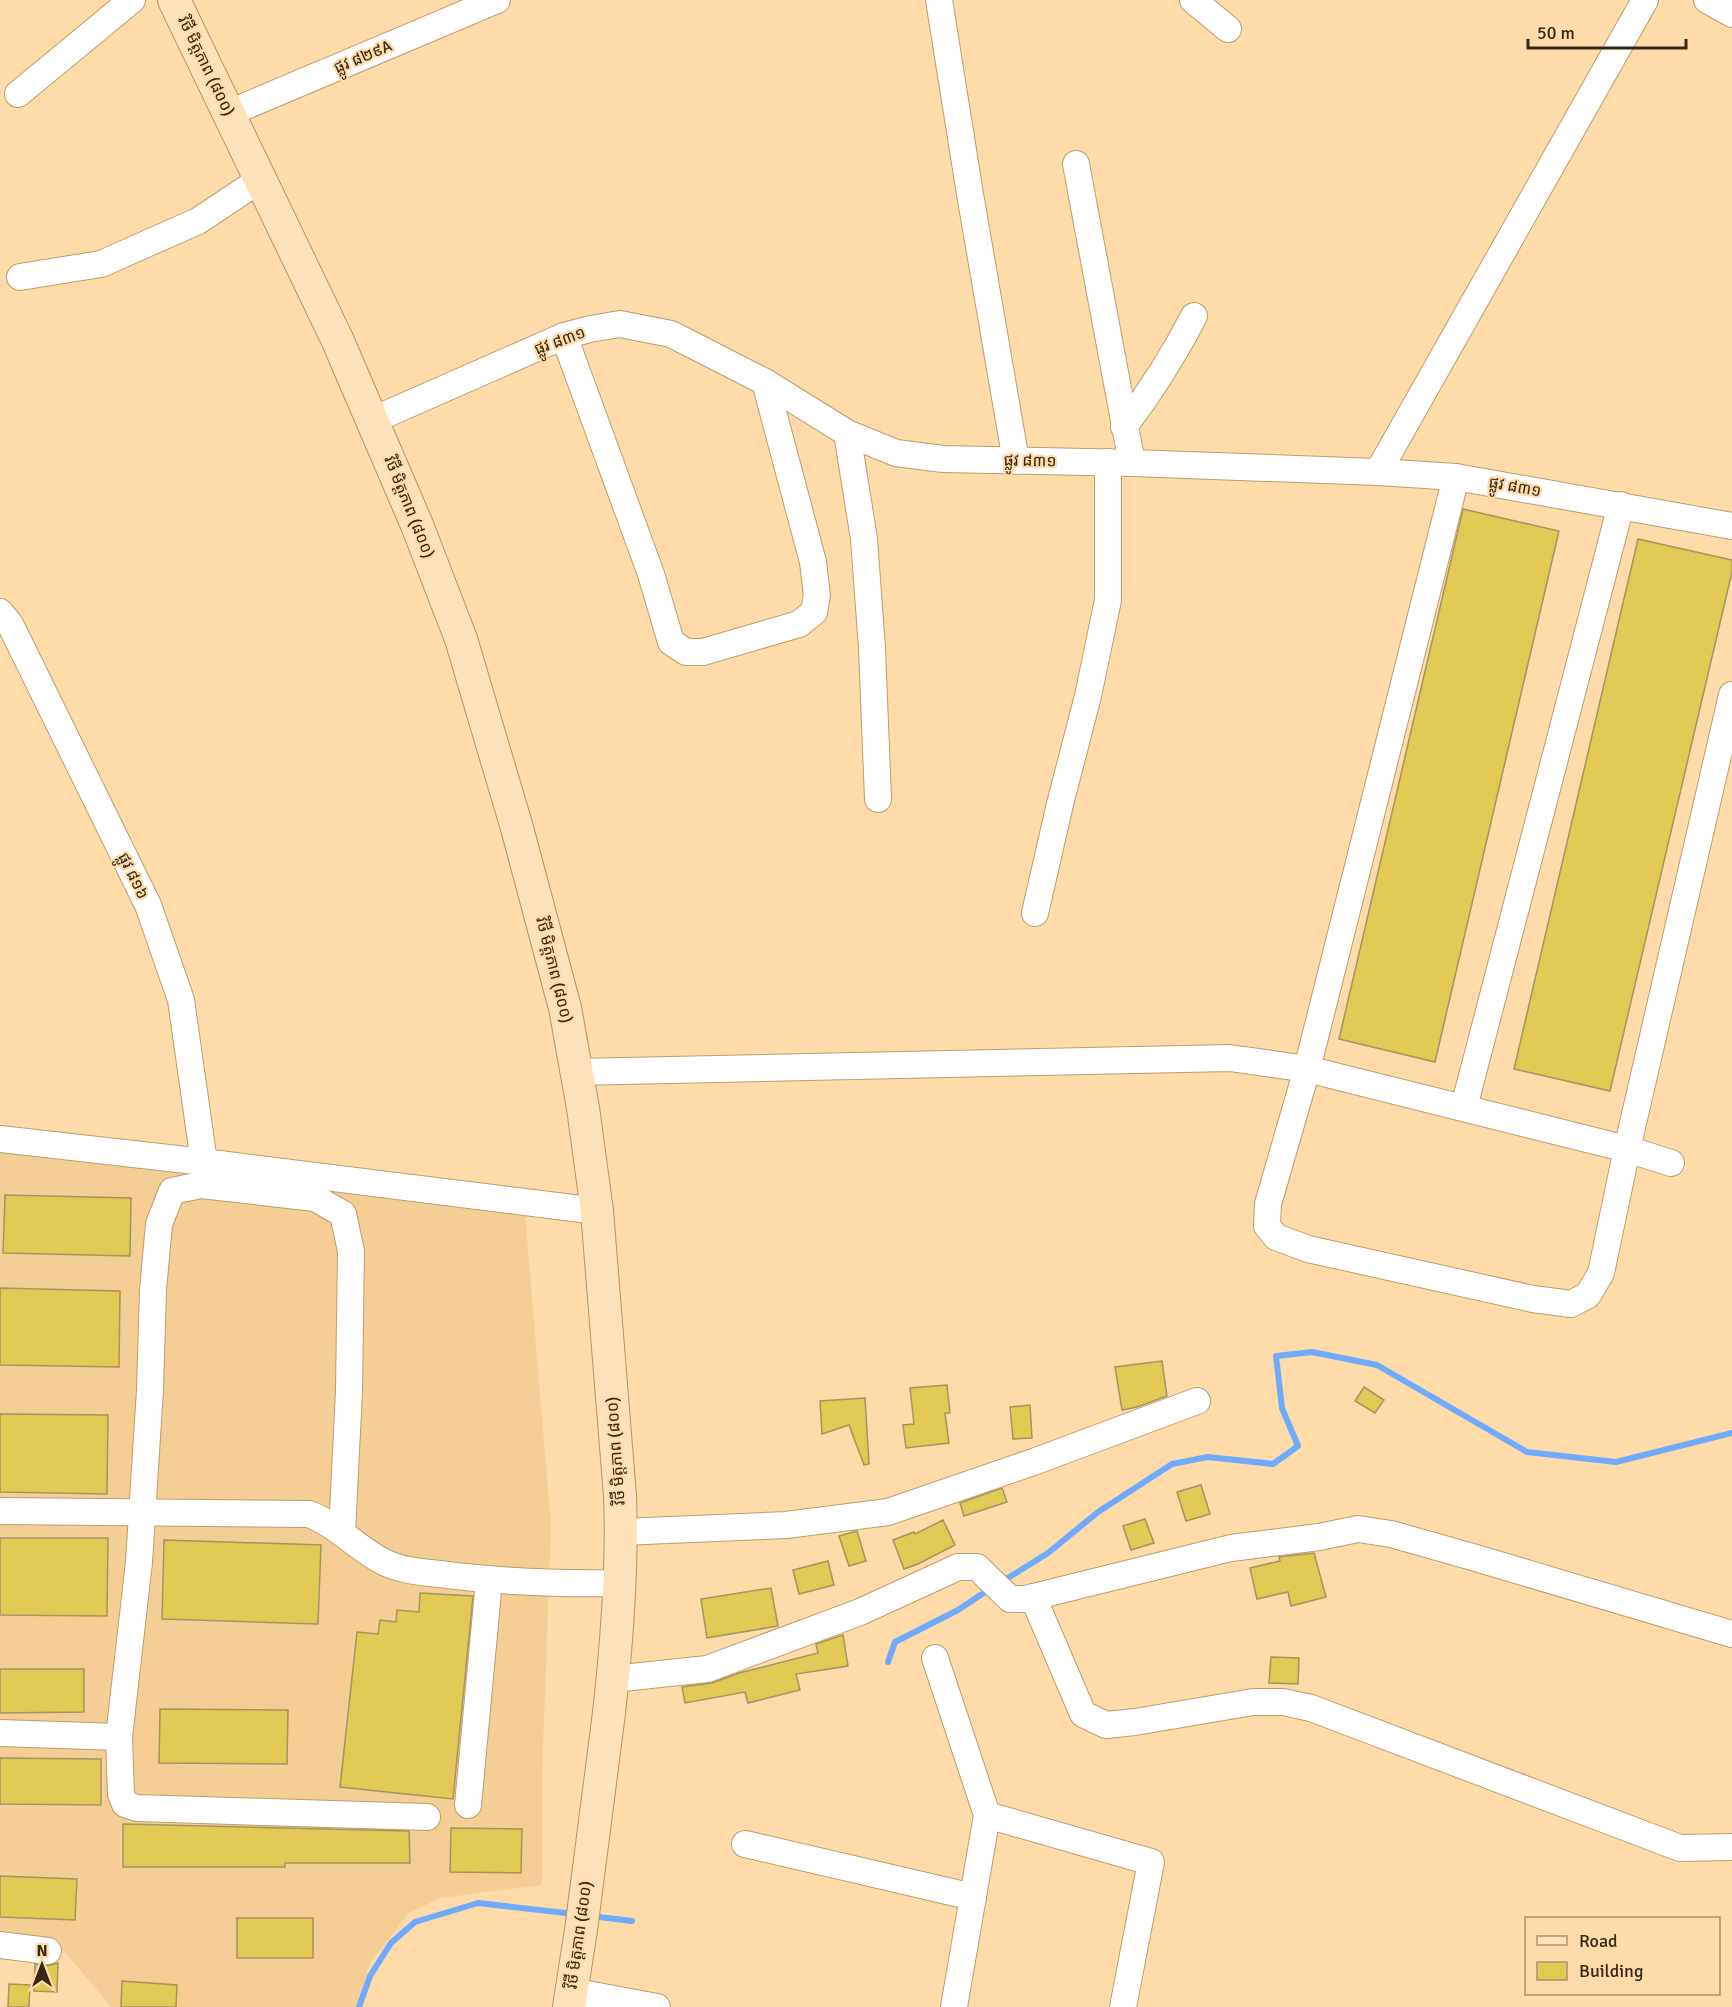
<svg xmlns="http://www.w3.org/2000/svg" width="1732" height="2007" font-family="Signika,'Noto Sans Khmer',sans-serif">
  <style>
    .built { fill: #f5ce95 }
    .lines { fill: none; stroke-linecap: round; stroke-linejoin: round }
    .stream { stroke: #6eaafd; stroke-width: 6 }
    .building { fill: #e2c854; stroke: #a2955e; stroke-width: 1.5 }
    .minor-casing { stroke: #bd9d6d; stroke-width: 28 }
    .major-casing { stroke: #b5935f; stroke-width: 34 }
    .minor { stroke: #fff; stroke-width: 26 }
    .major { stroke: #fde1b8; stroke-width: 32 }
    .labels { text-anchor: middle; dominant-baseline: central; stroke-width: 4.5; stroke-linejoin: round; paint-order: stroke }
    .street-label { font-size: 16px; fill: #342714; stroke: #fedba9 }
  </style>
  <rect width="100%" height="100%" fill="#fedba9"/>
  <path class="built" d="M0 1151 525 1213 551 1525 542 1775V1885L441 1898 409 1913 370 1963 356 2007H111L64 1951 0 1942Z"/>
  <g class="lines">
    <g class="stream">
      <path d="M1003 1581 1048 1553 1098 1512 1172 1464 1208 1457 1273 1464 1298 1446 1282 1408 1276 1356 1312 1352 1377 1365 1527 1452 1616 1462 1732 1433"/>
      <path d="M888 1662 895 1642 958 1610 991 1588"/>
      <path d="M591 1916 632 1921"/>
      <path d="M359 2007 370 1976 391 1943 415 1922 478 1903 575 1914"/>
    </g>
  </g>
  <g class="building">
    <path d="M1463 509 1559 531 1435 1062 1339 1039Z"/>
    <path d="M1638 539 1732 560V572L1610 1091 1514 1069Z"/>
    <path d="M5 1195 131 1198 130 1256 3 1253Z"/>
    <path d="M0 1288 120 1291 119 1367 0 1365Z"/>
    <path d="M1162 1361 1167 1396 1137 1407 1122 1410 1115 1367Z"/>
    <path d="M947 1385 950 1413H945L949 1443 906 1448 903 1425 914 1424 910 1388Z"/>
    <path d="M1364 1387 1384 1400 1375 1413 1355 1401Z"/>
    <path d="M865 1398 869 1464 864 1465 849 1425 822 1434 820 1401Z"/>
    <path d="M1030 1405 1032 1438 1013 1439 1010 1407Z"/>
    <path d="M0 1414 108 1415 107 1494 0 1492Z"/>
    <path d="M1201 1485 1210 1514 1186 1521 1177 1492Z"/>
    <path d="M1002 1488 1007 1502 964 1516 960 1503Z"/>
    <path d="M1145 1519 1154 1543 1131 1550 1123 1526Z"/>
    <path d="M943 1520 955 1545 918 1564 904 1569 893 1540 914 1532 915 1534Z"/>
    <path d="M857 1531 866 1561 849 1566 839 1536Z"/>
    <path d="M0 1538H108L107 1616 0 1615Z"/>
    <path d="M164 1540 321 1545 318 1624 162 1619Z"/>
    <path d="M1314 1553 1326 1597 1291 1606 1288 1592 1257 1599 1250 1568 1280 1561 1279 1557Z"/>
    <path d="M828 1561 834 1585 799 1594 793 1570Z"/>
    <path d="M771 1588 778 1626 707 1638 701 1599Z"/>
    <path d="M420 1593 473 1596 453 1799 340 1787 357 1632 378 1634 380 1620 396 1622 397 1610 419 1612Z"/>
    <path d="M843 1635 848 1666 796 1674 800 1690 748 1703 745 1692 685 1703 682 1687 712 1683 739 1673 818 1653 816 1644Z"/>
    <path d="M1271 1657 1299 1658 1298 1684 1269 1683Z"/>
    <path d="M0 1669H84V1712L0 1713Z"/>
    <path d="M160 1709 288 1710 287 1764 159 1763Z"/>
    <path d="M0 1758 101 1759V1805L0 1804Z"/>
    <path d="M123 1824 409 1831 410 1863H285V1867H123Z"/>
    <path d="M451 1828 522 1829 521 1873 450 1872Z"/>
    <path d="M0 1876 77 1879 75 1920 0 1917Z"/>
    <rect x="237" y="1918" width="76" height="40"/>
    <path d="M58 1963 57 1992 34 1991 35 1964 47 1966Z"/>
    <path d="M122 1981 177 1985 176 2007H121Z"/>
    <path d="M9 1984 30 1985 29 2007H8Z"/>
  </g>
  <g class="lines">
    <g class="minor-casing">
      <g id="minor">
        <path d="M939 0 970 194 1016 461"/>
        <path d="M1193 0 1228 29"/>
        <path d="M1707 0 1732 14"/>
        <path d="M18 94 132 0"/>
        <path d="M229 113 497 0"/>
        <path d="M1076 164 1132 463"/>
        <path d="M20 277 101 264 198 221 261 179"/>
        <path d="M564 336 651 574 671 642 686 652H703L799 624 814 612 817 595 813 562 765 382"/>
        <path d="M373 420 564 336 590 329 620 324 671 334 765 382 847 433 896 453 943 459 1132 463 1378 472 1456 477 1732 526"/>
        <path d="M1124 427C1151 391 1174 355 1194 316"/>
        <path d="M847 433 864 539 872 648 878 799"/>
        <path d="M1378 472 1645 0"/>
        <path d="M1456 477 1307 1069 1268 1204 1267 1226 1276 1237 1308 1249 1533 1299 1571 1304 1588 1295 1601 1273 1627 1149 1732 695"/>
        <path d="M0 612 10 624 148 905 181 1000 204 1162"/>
        <path d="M1035 913 1060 804 1088 696 1108 600V462"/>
        <path d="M576 1072 1230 1058 1307 1069 1627 1149 1671 1163"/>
        <path d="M1464 1107 1621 505"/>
        <path d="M0 1139 204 1162 597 1211"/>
        <path d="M0 1511 309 1514C338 1525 358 1550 386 1563 403 1571 422 1572 440 1574 500 1582 559 1584 619 1583"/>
        <path d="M622 1532 786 1525 888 1512 1036 1461 1197 1401"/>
        <path d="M342 1533 349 1391 351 1251 343 1214 315 1198 201 1185 172 1191 159 1224 153 1290 150 1390 139 1562 119 1737 121 1794 125 1804 137 1808 427 1817"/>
        <path d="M1033 1597 1083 1714 1106 1725 1135 1722 1253 1702H1283L1311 1708 1680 1848 1732 1847"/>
        <path d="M935 1658 987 1815 954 2007"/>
        <path d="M613 1679 707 1669 860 1612 958 1567H977L1010 1599H1025L1231 1548 1319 1537 1358 1529 1391 1534 1469 1556 1732 1634"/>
        <path d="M0 1733 119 1737"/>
        <path d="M468 1805 489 1581"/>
        <path d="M987 1815 1151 1862 1123 2007"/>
        <path d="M745 1844 973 1897"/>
        <path d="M0 1945 48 1951"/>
        <path d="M571 1991 657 2007"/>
      </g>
    </g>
    <g class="major-casing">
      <path id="major" d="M174 0 337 339 417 525 461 639 517 828 565 1008 583 1108 597 1211 620 1496C623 1568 617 1641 609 1713L581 1930 569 2007"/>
    </g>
    <use href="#minor" class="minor"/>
    <use href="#major" class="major"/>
  </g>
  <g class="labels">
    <g class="street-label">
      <text transform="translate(363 57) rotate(-23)">ផ្លូវ ៨២៩A</text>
      <text transform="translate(206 66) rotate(64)">វិថី មិត្តភាព (៨០០)</text>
      <text transform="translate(560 341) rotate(-20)">ផ្លូវ ៨៣១</text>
      <text transform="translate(1030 461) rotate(1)">ផ្លូវ ៨៣១</text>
      <text transform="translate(1515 487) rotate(10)">ផ្លូវ ៨៣១</text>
      <text transform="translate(409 507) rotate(68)">វិថី មិត្តភាព (៨០០)</text>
      <text transform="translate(133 876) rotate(64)">ផ្លូវ ៨១៦</text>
      <text transform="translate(554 970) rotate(76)">វិថី មិត្តភាព (៨០០)</text>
      <text transform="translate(616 1451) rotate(-94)">វិថី មិត្តភាព (៨០០)</text>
      <text transform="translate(579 1935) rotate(-82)">វិថី មិត្តភាព (៨០០)</text>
    </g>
  </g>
  <rect x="1525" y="1917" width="195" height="78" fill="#fedba9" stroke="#ad936d" stroke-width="1.5"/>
  <rect x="1537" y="1936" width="30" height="9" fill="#fde1b8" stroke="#ad936d" stroke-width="1.5"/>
  <text x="1579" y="1947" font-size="18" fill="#342714">Road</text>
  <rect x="1537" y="1962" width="30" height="18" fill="#e2c854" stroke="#ad936d" stroke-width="1.5"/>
  <text x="1579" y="1977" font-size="18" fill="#342714">Building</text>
  <g transform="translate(42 1965)" stroke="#fedba9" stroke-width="4.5" paint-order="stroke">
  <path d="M0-4.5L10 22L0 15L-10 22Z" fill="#342714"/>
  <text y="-9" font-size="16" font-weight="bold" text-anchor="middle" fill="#342714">N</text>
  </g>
  <path d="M1528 39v9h158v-9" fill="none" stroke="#342714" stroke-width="3"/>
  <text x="1537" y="39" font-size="18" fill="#342714" stroke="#fedba9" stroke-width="4.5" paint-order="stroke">50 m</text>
</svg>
